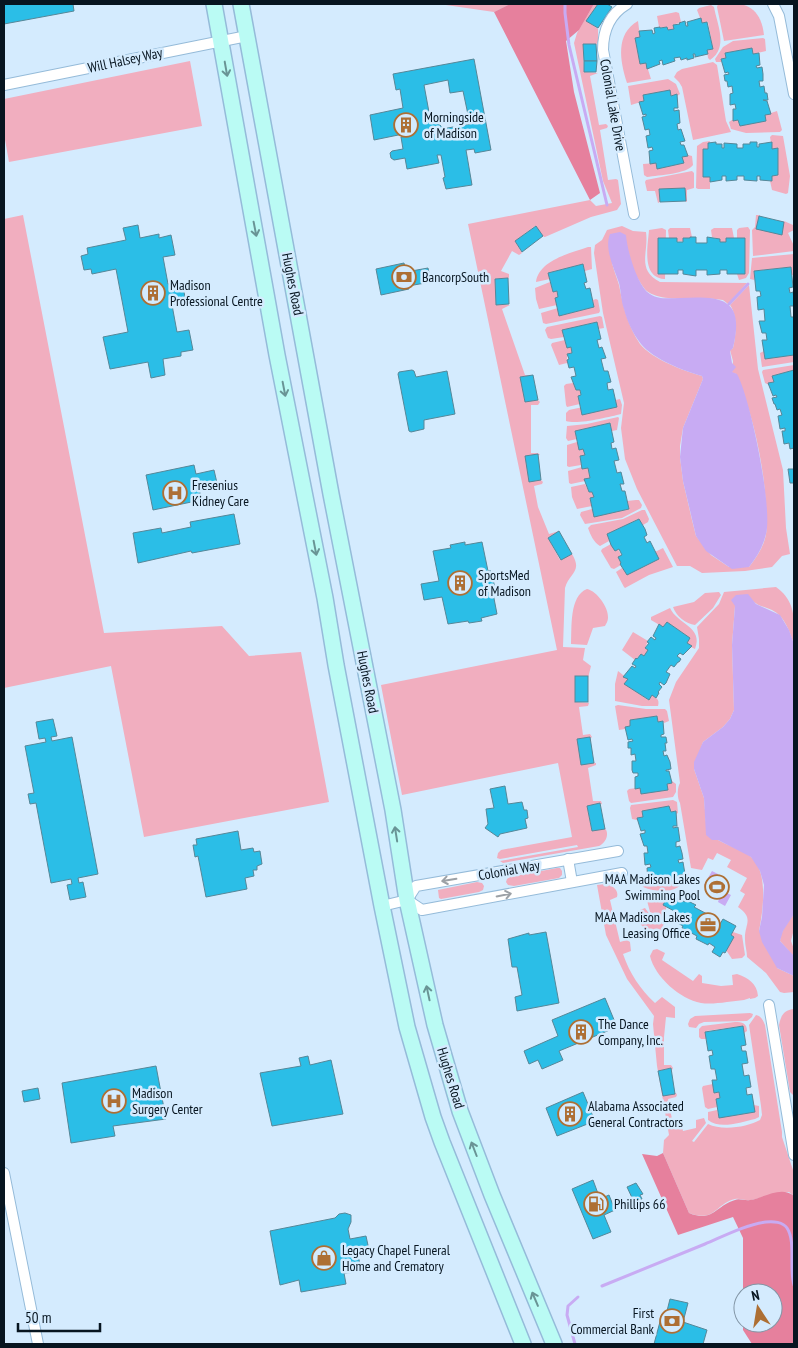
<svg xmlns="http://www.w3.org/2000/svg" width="798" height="1348" font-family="'PT Sans Narrow',sans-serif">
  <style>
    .green { fill: #f1aebf }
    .forest { fill: #e6809d }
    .water { fill: #c8abf3 }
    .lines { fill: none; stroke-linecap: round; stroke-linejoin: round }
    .stream { stroke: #c8abf3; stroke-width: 3 }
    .building { fill: #2bbee7; stroke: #568798; fill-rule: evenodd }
    .street-casing { stroke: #95bbd9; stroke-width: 12 }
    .secondary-casing { stroke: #95bbd9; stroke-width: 18 }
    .street { stroke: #fff; stroke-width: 10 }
    .secondary { stroke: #bafbf4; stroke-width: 15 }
    .oneway { stroke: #699495 }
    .oneway2 { stroke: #9ca1a6 }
    .labels { text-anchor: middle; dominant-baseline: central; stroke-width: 5; stroke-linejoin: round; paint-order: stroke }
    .street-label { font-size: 14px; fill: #071520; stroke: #d4ebfe }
    .poi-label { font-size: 14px; fill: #071520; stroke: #d4ebfe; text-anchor: start }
  </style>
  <rect width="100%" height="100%" fill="#d4ebfe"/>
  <g class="green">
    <path d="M439 4H510L494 12Z"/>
    <path d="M594 4H598L587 21 598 29V42L597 44H583L584 72 598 73 590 76 599 125 606 124 608 126 607 128 600 130 608 180 616 179 618 180 621 204 617 210 591 217 545 237H544L535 226 515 241 522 253 519 255 512 251 501 271 509 274V278L495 279 496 304 510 305 502 309 525 375H533L521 377 525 402 538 400 540 402 538 405H531V453H538L540 455 526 456 529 481 541 480 543 482 542 484 534 486 538 507 549 534 559 531 548 538 560 560 572 554C583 572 569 573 565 588L563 647 585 648 583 660 591 666 588 678V676L575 677V702L589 703 588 706 579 707 583 735 590 734 592 737 590 739 594 763H596V765L588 768 593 801H601L602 804 587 806 592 831 605 828C610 835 605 843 599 846L503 863 500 861 578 847 577 845 500 859 497 858 498 853 501 850 572 837 558 763 402 795 381 685 557 650 468 224 590 200 596 206 612 203 603 181 574 43 577 33Z"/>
    <path d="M718 4C744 0 761 7 764 35L724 41 717 7Z"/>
    <path d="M711 5 714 7C717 24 729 48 710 60L708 58 707 50 713 49 708 22 702 23 697 10 699 8Z"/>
    <path d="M676 12 679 13 681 22 673 25 674 29 668 30 667 27H659L657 16Z"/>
    <path d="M638 21 640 37 635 39 640 64 646 63 651 79 627 83C620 61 615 34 638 21Z"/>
    <path d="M763 38 765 39 766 51 753 54 752 48 725 53 726 58 721 59V62H716L715 59 723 47 733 41Z"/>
    <path d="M190 61 202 126 9 162 4 134V99Z"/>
    <path d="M713 62 717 65 726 121 731 132 693 140 682 87 679 82 674 77 677 72 682 69Z"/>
    <path d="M668 79 676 84 680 94 677 96 676 95H643L644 101 631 105 628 86Z"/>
    <path d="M777 111 782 130 780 132 746 133 731 129 729 122 732 120H738L740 126 766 121 765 115Z"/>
    <path d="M772 135 783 136 790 176 788 193 786 194 772 190 770 181H772V176L778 175V149H772L770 137Z"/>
    <path d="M710 141 708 149H703V177H710V189H698L696 188 697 146 703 142Z"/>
    <path d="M688 155 692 156 693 165C687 174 659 175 647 177L644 175 643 164 656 163 657 169 683 163 682 157Z"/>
    <path d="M692 171 694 173V188L687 190V202L659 189 660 202 658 203 655 191H647L645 182 646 180Z"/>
    <path d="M23 215 104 633 222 626 249 656 301 652 329 802 144 837 111 666 4 688V219Z"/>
    <path d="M756 215H759L781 235 784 221 793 225 794 224V230L788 233 794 246V251L753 256 752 230 755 227Z"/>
    <path d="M622 226 633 231 646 232C649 252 636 270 660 282L747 283 728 304 723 300 715 299C697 298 654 303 644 288 640 283 633 270 631 264 630 259 630 255 627 249L612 263C614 271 617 278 619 285 623 306 628 326 640 344 652 359 684 371 702 376L703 379 683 428 680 446V457L683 481 692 520 696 536 711 555 729 567H749C757 557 764 546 766 534 767 529 766 523 766 519 767 476 753 411 735 373H732L733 361 730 350 733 348C736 336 738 316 730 305L749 285 758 369 783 470 786 528 790 554 782 556 772 567 745 571 702 573 690 566H677L637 489 625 459 621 428 624 403 603 313 594 253 595 245 602 240 607 230Z"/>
    <path d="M748 227 750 230 749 273 746 278 739 280 737 274 745 273V238H737V230L739 228Z"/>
    <path d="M662 228 666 230 665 279H664C641 277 648 245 649 230Z"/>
    <path d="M670 228H690L692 237C684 242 679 243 669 238L668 230Z"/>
    <path d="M714 228H732L734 238H727L726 242H720V239L712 237 711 230Z"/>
    <path d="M588 247H591L592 269 585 271 583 264 548 273 550 279 536 282C539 260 571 253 588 247Z"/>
    <path d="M794 254V275H792L790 267 754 271V280L750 279 752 258Z"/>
    <path d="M550 282 553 292 557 291 558 297 555 298 557 305 539 309 536 299 535 288Z"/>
    <path d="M596 299 598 300 600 311 599 313 546 324 543 323 541 313 558 308 560 316 594 307 593 300Z"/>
    <path d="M600 316 602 317 604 328 598 329 596 322 563 330 564 337 551 339 548 338 545 330 547 327Z"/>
    <path d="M565 340 567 348 571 347 572 353 567 354V363L559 365 551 345 552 343Z"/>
    <path d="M764 351 765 359 794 355V362L762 367 760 353Z"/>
    <path d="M794 365V370L772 376 774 382 769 383V385L765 383 762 372 763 370Z"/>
    <path d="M573 383 575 384 576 390H580V404L567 407 566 405 564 386 566 384Z"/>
    <path d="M620 399 622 405 621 414C609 417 577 425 566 421V413L569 410Z"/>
    <path d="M618 417 619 418 617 430 612 431 610 423 575 431 577 439 568 441 566 438 567 426 587 424Z"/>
    <path d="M577 442 583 449 585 455 580 456 581 465 569 467 567 466V445Z"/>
    <path d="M582 467V469L588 468 590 478 585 479V481L571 484 569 483 568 471Z"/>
    <path d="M585 484 589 492H592L594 497 590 498 592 506 577 509 572 497 571 487Z"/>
    <path d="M636 500H639L642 505 641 508 622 518 585 524 580 515 581 512 592 509 594 516 629 509 627 501Z"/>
    <path d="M642 510H645L649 519 648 522 643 525 638 519 608 534 609 541 600 546C594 543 590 534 588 528L591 525 623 519Z"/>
    <path d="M611 544C621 550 622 555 621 565L614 569 611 568 601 551 602 549Z"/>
    <path d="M663 548 673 567 649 575 625 588 624 587 616 572 622 568 627 574 658 559 655 552Z"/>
    <path d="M776 587C797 602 794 621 794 644 789 631 785 616 772 610 765 607 758 606 753 601L735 606 732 645 734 710 730 719 723 727 703 742 694 769 704 798 707 835 715 840H718C728 846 741 849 750 856 769 870 763 911 759 931L789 951 780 941C781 930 788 922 794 914V929L791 941 794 949V956L789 952 777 968 794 976V992L784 993 780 992 766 973 747 957C747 951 745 946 745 940 744 924 755 919 738 907L745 894 740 891 747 878 727 867 731 860 717 853 713 860 708 858 702 870 691 868 680 803C677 798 677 788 680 783L669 700 676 682 699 648V639L697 627 719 604 724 592Z"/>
    <path d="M587 589C597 591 609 608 608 618 608 621 606 624 605 626L593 628 587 645 571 644C572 628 569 596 587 589Z"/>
    <path d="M719 592 721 595 713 608 695 625C686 624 676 616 673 607L694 602 705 593Z"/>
    <path d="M670 608C677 624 704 627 695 649L691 647V646L687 643 690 638 667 622 663 627 651 620V617Z"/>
    <path d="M633 632 648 641 645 648 648 650 644 656 641 654 635 660 622 650Z"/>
    <path d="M618 671 628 679 625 684 648 700 652 695C656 698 660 699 658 706H642L615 701V684Z"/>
    <path d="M618 705 646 709H665L667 711 669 721 664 723 663 721 658 722 657 716 630 720V726L625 727V729L619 730 615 706Z"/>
    <path d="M672 781 676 784V792L673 797 631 803 629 801 627 791 629 789 667 784 672 783Z"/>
    <path d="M673 800 677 802 678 813 676 814V811L671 812 669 806 642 811 643 817 637 818V820L632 819 630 808 631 805Z"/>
    <path d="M557 868H560L562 871V875L559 878 514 886 508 885 506 882 507 879 510 877Z"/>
    <path d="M684 873H688L689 875C681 893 660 894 643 887L642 881 654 879 655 885 679 880V875Z"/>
    <path d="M477 882 482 883 484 886 483 890 479 892 441 899 439 898 438 890Z"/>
    <path d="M606 884C613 886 619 890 617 897L610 900 620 942 627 940 630 942 631 951 623 954C630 974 640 989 655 1003L662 997 675 1007V1018L666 1017 664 1037V1065H671L673 1068 672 1070 670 1068 658 1071 663 1096 676 1093 677 1095 676 1097 668 1099 673 1124 681 1123 683 1131 696 1128V1120L704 1118 706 1123 692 1141 694 1142 708 1124C722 1131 748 1127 760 1120L762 1115 761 1106 749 1025 756 1015C761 1016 763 1020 765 1025L782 1132V1137L794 1173V1196L789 1192C776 1193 764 1197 751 1200 746 1201 740 1198 735 1199 715 1204 715 1223 689 1213L663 1153 664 1140 669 1135 657 1066 653 1024 654 1016 627 979 606 935 597 885Z"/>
    <path d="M647 891 673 894H669L663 905 666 907V919L664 921 650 912 645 893Z"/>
    <path d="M645 908 650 915 664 924 660 931 650 932 641 925 637 911Z"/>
    <path d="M733 932 742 935 745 955 742 958 732 959 726 950 733 937 731 935Z"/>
    <path d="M657 949 665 953 662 960 693 981 699 974 702 976V983L721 986 733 985 732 975 737 974C748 978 757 983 758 996L755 998 750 999V998L744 1000C731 1001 714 1005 701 1003 680 999 655 977 650 956L653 950Z"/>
    <path d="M794 1009V1096L790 1092 779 1025C781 1015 784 1010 794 1009Z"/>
    <path d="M750 1013 753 1014 752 1017 747 1021 704 1022 699 1024 696 1028 689 1027 688 1024 690 1019 695 1016Z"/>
    <path d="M735 1022C742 1022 747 1023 747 1031L744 1033 742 1026 706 1031 707 1039H701L699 1037V1029L702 1026Z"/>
    <path d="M713 1084 714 1093 719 1092 720 1098 716 1099 717 1107 708 1109 705 1107 702 1088 703 1086Z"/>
    <path d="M754 1105 759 1106V1117L755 1119C741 1122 720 1130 708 1120V1112L717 1110 719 1118 754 1112Z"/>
  </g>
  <g class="forest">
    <path d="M510 4H594L579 30 566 41 574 92 600 193 590 200 494 12Z"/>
    <path d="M663 1153 689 1213C713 1223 715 1206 735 1200 739 1198 745 1201 750 1200 764 1198 781 1185 794 1196V1344H752L743 1330V1323H773V1293H743V1238L733 1217 678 1235 642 1154 657 1156Z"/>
  </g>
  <g class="water">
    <path d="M620 232 626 235C627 249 637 286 650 294 659 300 670 298 680 298 722 296 745 298 733 348L730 351 732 363 736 367 732 372 737 374C750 397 773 507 766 534 763 547 757 557 749 567L732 569 729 567 706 551 696 536 683 481 680 457 682 437 683 428 703 379 702 376C684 371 653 359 641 344 633 334 627 321 624 309 621 301 621 291 619 283 614 268 604 249 610 234Z"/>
    <path d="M748 594 756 604 780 615 789 630 794 644V914L783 931 780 941 794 956V976L777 968 762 942 759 931 762 917 764 885 760 871 751 857 718 840H712L706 835 704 798 694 769V762L703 742 723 727 730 719 734 710 732 645 735 606 731 600 736 595Z"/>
    <path d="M712 871 718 874 717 877 729 884 725 892 731 895 725 906 718 902 719 899 709 893 711 889 704 885Z"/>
  </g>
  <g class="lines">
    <g class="stream">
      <path d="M565 4V13L569 45 607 205"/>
      <path d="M729 304 748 284"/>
      <path d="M602 1286C636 1272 670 1258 705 1244 724 1236 745 1225 766 1222 773 1221 783 1222 787 1228 796 1241 789 1269 794 1285"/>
      <path d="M575 1344 567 1315 568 1306 578 1297"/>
    </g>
  </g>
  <g class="building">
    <path d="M4 4H73L74 11 4 24Z"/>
    <path d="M598 4H607L612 7 598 28 586 21Z"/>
    <path d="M701 18 702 23 707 22 713 49 707 50 708 54 695 57V54H693L694 58 687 60V58L681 60 680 57 674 58 675 61 663 65 662 60 659 61 660 64 647 69 646 63 640 64 635 38 640 37 639 31 652 30 653 34 655 33 654 28 660 27V28L667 27 668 30 674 29 673 25 680 24 679 23 685 21 686 26H688L687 22Z"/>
    <path d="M583 44H596L597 61H584Z"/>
    <path d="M752 48 753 54 759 53 760 65 756 66 757 68 762 67 763 74V81H759L760 87 764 86 765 93H767L768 100H763L767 101 771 114 765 115 766 121 740 126 738 120 733 121V109H736L735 104 730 105V94L733 93 732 86 728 87 727 81H725L724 75 729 74 728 72 725 73 721 59 726 58 725 53Z"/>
    <path d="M474 59 491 150 475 153 474 149 466 150 472 185 446 189 443 178 445 177 441 155H437L439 163 407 169 405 158 394 160 391 158 390 153 392 151 403 149 401 137 409 136 408 133 374 140 370 115 403 108 400 89 396 90 393 74ZM448 80 450 93 463 91 470 124 442 129 441 126 436 122 431 123 424 85Z"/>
    <path d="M584 61H597L596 72H584Z"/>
    <path d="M670 90 671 96 677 94 678 108H674V111L679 110 680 123 677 124 678 130 681 129 685 141 680 142 681 145H684L688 156 682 157 684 163 657 169 656 163 650 164 649 151 653 150 652 147 648 148 646 136 650 135 649 129 645 130 642 117 646 116V114L643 115 639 102 644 101 643 95Z"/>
    <path d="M716 142V144H722V148H724V143L737 144V148H743V144H750V142H757V147H759V144L772 142V149L778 148V175L772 176V181L760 180V176H757V181L744 180V176H737V180L726 181V176H722V180L710 182V177H703V149H708V143Z"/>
    <path d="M685 188 686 201 660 202 659 189Z"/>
    <path d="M759 216 784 222 782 235 756 229Z"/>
    <path d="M138 225 140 238 159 234V238L171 235 175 255 163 257 168 284 182 282 186 302 172 305 177 332 189 330 193 350 181 352V356L163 359 165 375 151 378 148 362 110 369 103 337 128 332 116 269 92 274 91 269 84 270 81 256 88 254 87 248 126 240 123 228Z"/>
    <path d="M536 226 543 236 522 252 515 241Z"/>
    <path d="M690 237H696V243H707V237L720 239V242H726V238H745V274H727V270H720V274L707 275V270H696V276L683 274V270H678V274H658V238H677V242H683V238H690Z"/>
    <path d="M404 263 406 272 428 268 431 282 408 286 409 289 381 295 376 269Z"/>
    <path d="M583 264 587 282 584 283 586 289 590 288 594 307 559 316 555 298 558 297 557 291 553 292 548 273Z"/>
    <path d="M791 267 793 287 789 288 790 293 793 292 794 299V306H790L791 317H794V355L765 359 762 340H767L766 333H762L759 321H765L764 309 758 310 757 297 761 296 760 291H756L754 271Z"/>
    <path d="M508 278 509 304 496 305 495 279Z"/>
    <path d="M597 322 601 339 597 340 599 348 602 347 606 358 601 359 604 371H608L611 382 607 383 608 390 613 389 617 407 582 415 578 396 581 395 580 390H576L571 377 576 376 574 367 569 368 567 360 569 359 567 354 572 353 571 347 567 348 562 330Z"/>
    <path d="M412 370 414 371 416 377 447 371 455 414 424 420V429L411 432 409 431 398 374 399 372Z"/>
    <path d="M794 370V448L790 449 789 443 784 444 782 431H785V428L780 429 778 416 782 415 780 409 777 410 775 404H774L772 398 777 397 776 395 773 396 768 383 774 382 772 376Z"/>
    <path d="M533 375 538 400 525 402 520 377Z"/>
    <path d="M610 423 614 442 611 443 612 449 616 448 619 460 614 461 617 473 621 472 624 484H620L622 491H625L629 509 594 517 590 498 594 497 592 492H589L584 479 590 478 588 468 582 469 580 456 585 455 583 449 579 450 575 431Z"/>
    <path d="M538 454 541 480 529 482 525 456Z"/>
    <path d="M794 463V483H790L788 469H794Z"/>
    <path d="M194 465 196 474 214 470 217 483 199 487 201 500 153 510 146 475Z"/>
    <path d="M234 514 240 544 192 553 191 551 138 563 133 533 161 528 162 533 191 527 190 522Z"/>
    <path d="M639 519 645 529 647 535 644 537 647 543 650 541 659 559 627 575 620 564 621 563 618 557 622 555 619 549 615 551 611 545 607 534Z"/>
    <path d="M559 531 572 554 561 560 548 538Z"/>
    <path d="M465 542V545L482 542 488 571H491L495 588H492L497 614 481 618 482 621 469 623 468 621 448 624 442 597 424 600 421 584 439 581 433 551 451 548 450 545Z"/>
    <path d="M667 622 690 638 687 643 692 646 683 655 680 653 677 656 681 659 679 662H678L674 667 671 665 666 672 670 674 666 683 664 685 660 682 659 684 662 687 658 692 659 693 656 698 652 695 649 700 624 684 628 679 623 677 632 666 635 668 636 666 632 664 636 658 637 659 641 654 644 656 648 650 645 648 649 643 647 642 651 637 655 640 656 638 653 636 659 624 663 627Z"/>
    <rect x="575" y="676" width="13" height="26"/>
    <path d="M657 716 658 722 663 721 664 734 661 735V737H666L667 743H665L666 751H663L664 756 667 755 670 762 671 769 666 770V771H669L672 783 667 784 668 790 641 794 640 788 635 789V777L638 776V773H633L632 770V761H636L635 754 631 755V748H628V742L633 741 632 739 628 740 625 727 630 726V720Z"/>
    <path d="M53 719 57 736 51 737 52 741 72 737 98 874 78 878 79 883 83 882 86 897 70 900 67 885 72 884 71 879 51 883 36 803 30 804 28 794 34 793 25 746 46 742 45 738 39 739 36 722Z"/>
    <path d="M590 737 594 763 581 765 577 739Z"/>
    <path d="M505 786 508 804 522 802 524 810H527L528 818 525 819 527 828 500 834 498 837 485 828 488 824 486 809 494 808 490 789Z"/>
    <path d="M600 803 605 829 592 831 587 806Z"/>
    <path d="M669 806 671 812 676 811 677 826H673V828L678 827 680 841 676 842V847L680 846 682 853 683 859 678 860 679 863 683 862 685 874 679 875 680 880 655 885 654 879 648 880 647 868 651 867 650 864 645 865 644 853H648L647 846H644L640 834 645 833V830L641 831 637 818 643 817 642 811Z"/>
    <path d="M238 831 241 850 253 848 254 852 260 851 262 864 257 866V870H253L254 876 245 878 247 889 206 897 198 856 195 857 193 845H197L196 839Z"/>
    <path d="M669 894 685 902 686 900 696 905 694 907 707 914 706 917 720 924 723 919 736 926 731 935 734 937 725 953 723 952 720 957 712 952 715 947 709 943 708 945 696 939 697 936 682 928 683 926 672 920 676 912 663 905Z"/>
    <path d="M546 932 559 1003 517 1011 515 997 522 995 517 967H512L508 939 529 933V935Z"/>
    <path d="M605 998 617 1027 559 1051 563 1060 542 1069 538 1060 529 1064 524 1051 558 1036 552 1020Z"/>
    <path d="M743 1026 746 1045 741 1046 742 1051H746L748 1063 742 1064 744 1076 749 1075 751 1087 746 1088 747 1095 752 1094 755 1112 719 1118 716 1099 720 1098 719 1092 714 1093 712 1080H717L715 1069H711L709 1056 713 1055 712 1050 708 1051 705 1032Z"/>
    <path d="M308 1056 310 1065 331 1060 343 1114 272 1126 260 1073 301 1066 299 1058Z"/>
    <path d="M156 1066 166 1119 113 1126 115 1136 71 1143 62 1083Z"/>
    <path d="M671 1068 675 1094 663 1096 658 1071Z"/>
    <path d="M38 1088 40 1099 24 1102 22 1091Z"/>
    <path d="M583 1092 595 1121 557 1136 546 1108Z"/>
    <path d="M593 1180 600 1199 609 1195 615 1210 604 1215 611 1232 593 1239 572 1189Z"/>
    <path d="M636 1183 643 1194 640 1195 642 1199 634 1202 627 1187Z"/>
    <path d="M345 1213 351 1215V1222L348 1229 350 1239 366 1236 369 1250 357 1253 361 1267 358 1272 344 1273 346 1284 301 1292 299 1280 280 1285 270 1231 335 1218 339 1214Z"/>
    <path d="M670 1299 688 1303 683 1322 707 1330 703 1344H654L661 1318 665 1319Z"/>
  </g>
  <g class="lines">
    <g class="street-casing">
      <g id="street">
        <path d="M627 4C610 14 603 30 603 50L634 214"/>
        <path d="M773 4 779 16 794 94"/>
        <path d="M4 85 247 36"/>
        <path d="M568 859 572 882"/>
        <path d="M407 900 416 886 618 851"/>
        <path d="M382 906 407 900 422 910 622 873"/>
        <path d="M769 1005 794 1155"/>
        <path d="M4 1173 38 1344"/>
      </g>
    </g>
    <g class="secondary-casing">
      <g id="secondary">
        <path d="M214 4 277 355 325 598 336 665 382 906 407 1027 433 1117 442 1142 523 1344"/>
        <path d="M241 4 331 494 393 810 407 900 435 1025 460 1111 492 1195 554 1344"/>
      </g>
    </g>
    <use href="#street" class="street"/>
    <use href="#secondary" class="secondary"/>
  </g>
  <defs><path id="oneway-shaft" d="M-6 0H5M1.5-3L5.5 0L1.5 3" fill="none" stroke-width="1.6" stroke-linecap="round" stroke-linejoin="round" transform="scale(1.25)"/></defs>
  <g class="oneway">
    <use href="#oneway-shaft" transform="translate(226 69) rotate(80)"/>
    <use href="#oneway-shaft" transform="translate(255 229) rotate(79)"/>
    <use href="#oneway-shaft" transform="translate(284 389) rotate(79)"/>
    <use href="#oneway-shaft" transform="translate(315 548) rotate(79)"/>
    <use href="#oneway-shaft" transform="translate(396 834) rotate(-99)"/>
    <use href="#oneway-shaft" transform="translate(428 993) rotate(-102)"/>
    <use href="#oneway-shaft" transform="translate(474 1149) rotate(-111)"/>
    <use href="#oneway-shaft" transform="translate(535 1299) rotate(-113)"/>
  </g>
  <g class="oneway2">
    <use href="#oneway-shaft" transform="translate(449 880) rotate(171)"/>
    <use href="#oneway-shaft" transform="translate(504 895) rotate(-11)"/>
  </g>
  <defs>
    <g id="building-ring" transform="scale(1.25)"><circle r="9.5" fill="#d4ebfe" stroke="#ad6f34" stroke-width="1.5"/><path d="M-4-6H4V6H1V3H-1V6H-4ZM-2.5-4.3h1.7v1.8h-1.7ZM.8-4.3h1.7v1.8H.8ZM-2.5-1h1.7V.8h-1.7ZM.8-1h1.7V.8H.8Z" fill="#ad6f34"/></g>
    <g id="bank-ring" transform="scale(1.25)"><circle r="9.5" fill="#d4ebfe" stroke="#ad6f34" stroke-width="1.5"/><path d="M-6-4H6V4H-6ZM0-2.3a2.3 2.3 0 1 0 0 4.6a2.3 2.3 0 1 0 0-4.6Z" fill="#ad6f34"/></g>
    <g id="hospital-ring" transform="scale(1.25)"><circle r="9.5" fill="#d4ebfe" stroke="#ad6f34" stroke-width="1.5"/><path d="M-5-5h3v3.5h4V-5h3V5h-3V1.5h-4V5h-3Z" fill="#ad6f34"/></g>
    <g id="stadium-ring" transform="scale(1.25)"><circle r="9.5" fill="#d4ebfe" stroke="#ad6f34" stroke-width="1.5"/><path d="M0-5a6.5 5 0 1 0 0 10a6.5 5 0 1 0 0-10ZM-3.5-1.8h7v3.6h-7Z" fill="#ad6f34"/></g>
    <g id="office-ring" transform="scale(1.25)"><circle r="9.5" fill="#d4ebfe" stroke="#ad6f34" stroke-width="1.5"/><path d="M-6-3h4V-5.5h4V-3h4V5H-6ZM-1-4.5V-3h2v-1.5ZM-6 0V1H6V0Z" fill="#ad6f34"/></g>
    <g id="fuel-ring" transform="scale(1.25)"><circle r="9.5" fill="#d4ebfe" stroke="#ad6f34" stroke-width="1.5"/><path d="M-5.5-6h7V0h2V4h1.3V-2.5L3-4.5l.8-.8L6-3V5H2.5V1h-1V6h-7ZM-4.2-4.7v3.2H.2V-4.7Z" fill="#ad6f34"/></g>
    <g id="shop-ring" transform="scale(1.25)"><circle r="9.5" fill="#d4ebfe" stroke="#ad6f34" stroke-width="1.5"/><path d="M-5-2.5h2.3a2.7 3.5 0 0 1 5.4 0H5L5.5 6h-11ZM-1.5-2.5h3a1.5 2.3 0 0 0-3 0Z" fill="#ad6f34"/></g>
  </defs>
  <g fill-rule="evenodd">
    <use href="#building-ring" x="406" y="125"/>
    <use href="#bank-ring" x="404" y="277"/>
    <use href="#building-ring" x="153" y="293"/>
    <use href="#hospital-ring" x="175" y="493"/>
    <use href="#building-ring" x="460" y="583"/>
    <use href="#stadium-ring" x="717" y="887"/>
    <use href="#office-ring" x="708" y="925"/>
    <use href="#building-ring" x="581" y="1032"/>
    <use href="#hospital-ring" x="114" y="1101"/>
    <use href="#building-ring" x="570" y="1114"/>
    <use href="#fuel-ring" x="596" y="1204"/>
    <use href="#shop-ring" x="324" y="1258"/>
    <use href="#bank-ring" x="672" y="1321"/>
  </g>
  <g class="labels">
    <g class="street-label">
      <text transform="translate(125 60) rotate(-12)">Will Halsey Way</text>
      <text transform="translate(613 105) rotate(80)">Colonial Lake Drive</text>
      <text transform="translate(293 284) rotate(79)">Hughes Road</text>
      <text transform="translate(368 682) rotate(79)">Hughes Road</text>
      <text transform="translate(509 870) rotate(-10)">Colonial Way</text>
      <text transform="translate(451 1078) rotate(73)">Hughes Road</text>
    </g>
    <g class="poi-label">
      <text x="424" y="117">Morningside<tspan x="424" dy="16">of Madison</tspan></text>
      <text x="422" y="277">BancorpSouth</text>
      <text x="170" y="285">Madison<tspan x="170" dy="16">Professional Centre</tspan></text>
      <text x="192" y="485">Fresenius<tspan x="192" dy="16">Kidney Care</tspan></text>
      <text x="478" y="575">SportsMed<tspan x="478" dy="16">of Madison</tspan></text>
      <text x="700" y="879" text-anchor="end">MAA Madison Lakes<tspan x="700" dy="16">Swimming Pool</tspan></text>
      <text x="690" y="917" text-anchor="end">MAA Madison Lakes<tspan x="690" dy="16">Leasing Office</tspan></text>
      <text x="598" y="1024">The Dance<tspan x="598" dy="16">Company, Inc.</tspan></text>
      <text x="132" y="1093">Madison<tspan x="132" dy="16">Surgery Center</tspan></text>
      <text x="588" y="1106">Alabama Associated<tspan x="588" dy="16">General Contractors</tspan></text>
      <text x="614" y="1204">Phillips 66</text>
      <text x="342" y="1250">Legacy Chapel Funeral<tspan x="342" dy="16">Home and Crematory</tspan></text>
      <text x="654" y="1313" text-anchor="end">First<tspan x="654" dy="16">Commercial Bank</tspan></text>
    </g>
  </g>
  <rect width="798" height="1348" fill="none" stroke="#071520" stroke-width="10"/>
  <g transform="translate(758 1308) rotate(348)"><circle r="24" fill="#d4ebfe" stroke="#8295a5"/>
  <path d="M0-4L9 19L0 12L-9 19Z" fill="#ad6f34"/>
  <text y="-8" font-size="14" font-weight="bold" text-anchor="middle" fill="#071520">N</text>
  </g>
  <path d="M18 1323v8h82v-8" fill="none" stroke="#071520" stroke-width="2.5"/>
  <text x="25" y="1323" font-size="15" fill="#071520" stroke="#d4ebfe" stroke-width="4" paint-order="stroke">50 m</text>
</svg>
